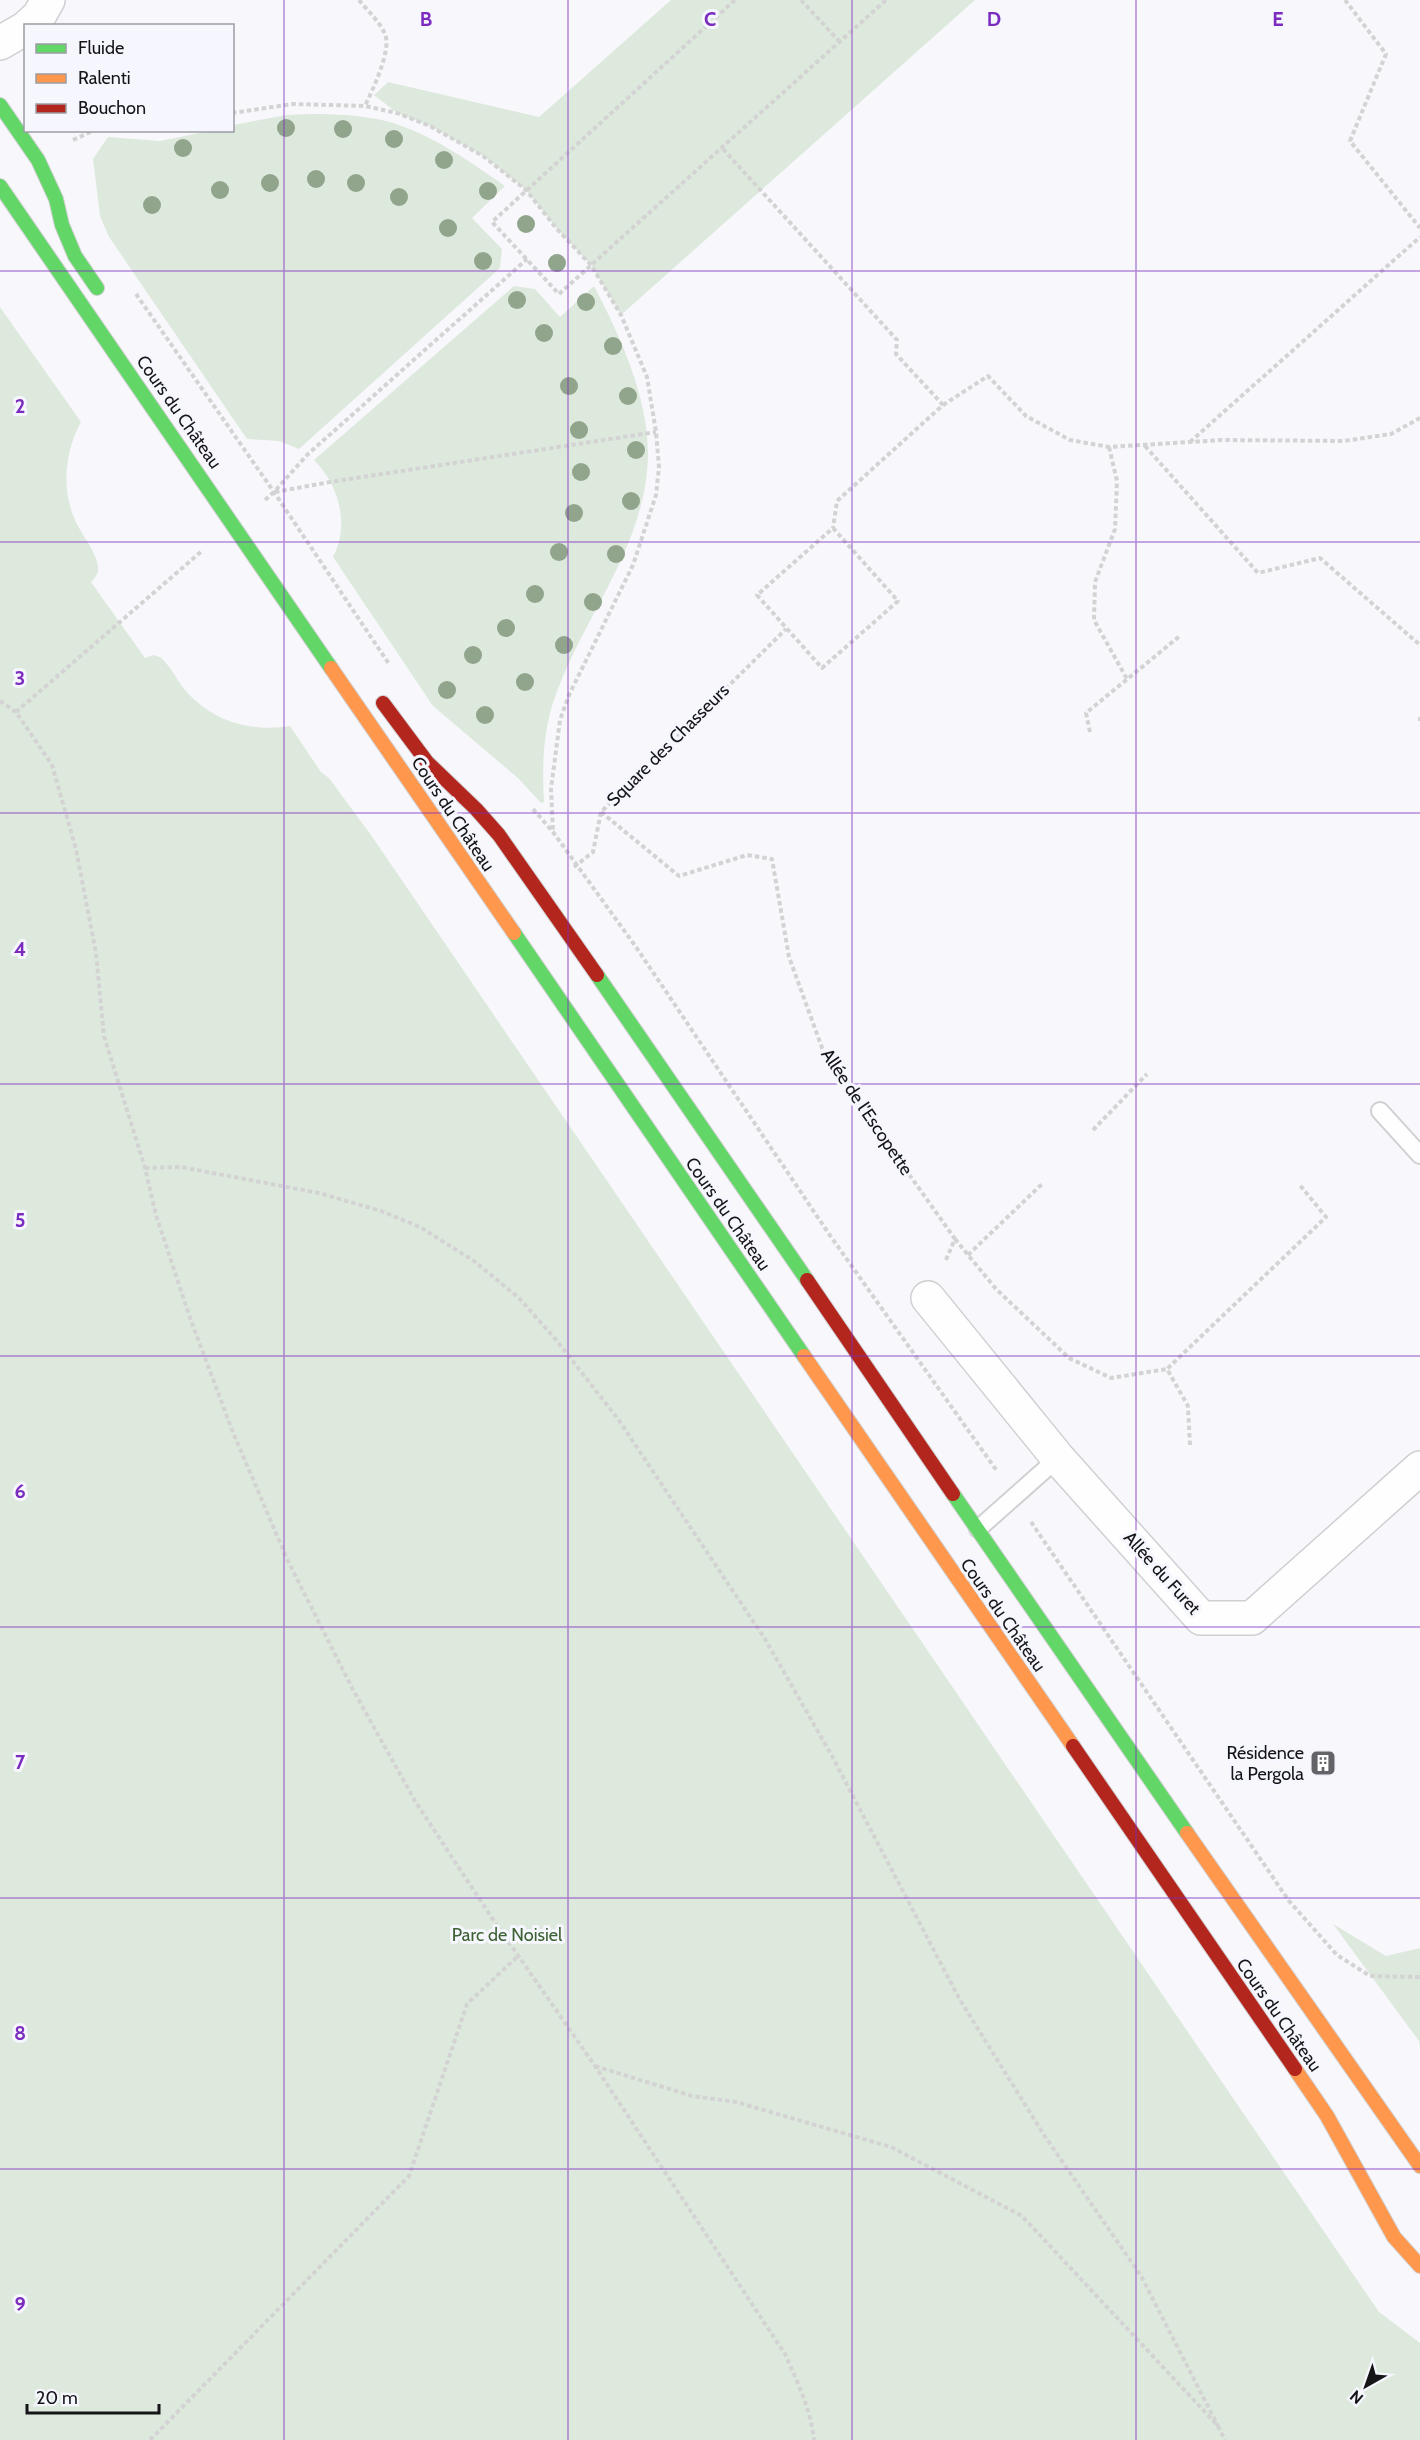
<svg xmlns="http://www.w3.org/2000/svg" width="1420" height="2440" font-family="Cabin,sans-serif">
  <style>
    .green { fill: #dee9dd }
    .lines { fill: none; stroke-linecap: round; stroke-linejoin: round }
    .lane-casing { stroke: #d0d0d3; stroke-width: 20 }
    .street-casing { stroke: #d0d0d3; stroke-width: 36 }
    .fast-casing { stroke: #d0d0d3; stroke-width: 16 }
    .slow-casing { stroke: #d0d0d3; stroke-width: 16 }
    .jam-casing { stroke: #d0d0d3; stroke-width: 16 }
    .path { stroke: #d3d3d3; stroke-width: 4; stroke-dasharray: 4.5 3; stroke-linecap: butt }
    .lane { stroke: #fefeff; stroke-width: 16 }
    .street { stroke: #fefeff; stroke-width: 33 }
    .fast { stroke: #63d668; stroke-width: 14 }
    .slow { stroke: #ff974d; stroke-width: 14 }
    .jam { stroke: #b3261e; stroke-width: 14 }
    .tree { fill: #91a48c }
    .grid { fill: none; stroke: #7b2cbf; stroke-width: 1.5; stroke-opacity: 0.55 }
    .labels { text-anchor: middle; dominant-baseline: central; stroke-width: 6; stroke-linejoin: round; paint-order: stroke }
    .street-label { font-size: 18px; fill: #151518; stroke: #f6f6fe }
    .poi-label { font-size: 18px; fill: #151518; stroke: #f6f6fe; text-anchor: end }
    .park-label { font-size: 18px; fill: #3d6031; stroke: #f6f6fe }
    .grid-label { font-size: 20px; text-anchor: middle; font-weight: bold; fill: #7b2cbf; stroke: #f6f6fe; stroke-width: 6; stroke-linejoin: round; paint-order: stroke }
  </style>
  <rect width="100%" height="100%" fill="#f8f8fc"/>
  <g class="green">
    <path d="M671 0H975L621 315 591 265 557 229 526 190 483 156 430 126 397 113 374 95 388 82 539 117Z"/>
    <path d="M312 114C336 114 362 115 386 121 430 133 469 161 505 186L472 218 502 249 500 268 299 449 279 441 247 439 109 237 100 216 93 159 108 137 160 141 209 131 232 130 233 125 286 115Z"/>
    <path d="M514 286 535 289 560 317 594 286C620 336 648 396 648 454 647 547 581 618 553 703 543 734 542 770 544 802L541 803 519 779 433 706 333 557C350 525 339 485 314 460Z"/>
    <path d="M0 307 81 422C65 451 61 489 75 520 81 534 93 547 97 562 100 571 97 576 91 582L145 658 153 655 160 657C171 666 176 679 185 690 213 722 250 732 290 726L321 772 329 778 371 835 1379 2312 1420 2343V2440H0Z"/>
    <path d="M1333 1924 1386 1956 1420 1948V2046L1419 2041Z"/>
  </g>
  <g class="lines">
    <g class="lane-casing">
      <g id="lane">
        <path d="M1380 1111 1420 1155"/>
        <path d="M978 1529 1058 1458"/>
      </g>
    </g>
    <g class="street-casing">
      <g id="street">
        <path d="M28 26 39 16 48 0"/>
        <path d="M0 43 26 28"/>
        <path d="M928 1298 1058 1458 1201 1618H1252L1420 1468"/>
      </g>
    </g>
    <g class="fast-casing">
      <g id="fast">
        <path d="M0 105 38 160 56 199 62 225 75 256 97 288"/>
        <path d="M0 186 331 668"/>
        <path d="M514 933 804 1356"/>
        <path d="M597 975 807 1280"/>
        <path d="M953 1494 1187 1833"/>
      </g>
    </g>
    <g class="slow-casing">
      <g id="slow">
        <path d="M331 668 514 933"/>
        <path d="M804 1356 1073 1746"/>
        <path d="M1187 1833 1420 2166"/>
        <path d="M1295 2069 1327 2116 1394 2237 1420 2266"/>
      </g>
    </g>
    <g class="jam-casing">
      <g id="jam">
        <path d="M383 703 427 762 476 809 499 835 597 975"/>
        <path d="M807 1280 953 1494"/>
        <path d="M1073 1746 1295 2069"/>
      </g>
    </g>
    <g class="path">
      <path d="M359 0C368 11 379 21 385 34 392 50 372 91 365 106"/>
      <path d="M735 0 492 222 559 294 886 0"/>
      <path d="M801 0 839 41"/>
      <path d="M1345 0 1386 54 1350 141 1420 228"/>
      <path d="M232 113 293 104 365 106 397 113 430 126 483 156 526 190 557 229 591 265 621 315 647 377 656 432 659 467 656 495 633 565 569 695 560 720 551 789 553 831"/>
      <path d="M73 140 95 130"/>
      <path d="M723 149 897 340 896 354 943 405 837 501 833 528"/>
      <path d="M136 294 274 492 389 664"/>
      <path d="M943 405 988 376 1026 416 1070 440 1109 447 1222 440 1344 441 1391 434 1420 418"/>
      <path d="M1190 442 1420 237"/>
      <path d="M1145 446 1258 573 1320 558 1420 645"/>
      <path d="M1109 447 1117 481 1115 529 1095 582 1094 620 1127 679"/>
      <path d="M275 492 330 482 656 432"/>
      <path d="M265 500 274 492 307 455 527 259"/>
      <path d="M833 528 898 601 822 668 757 595Z"/>
      <path d="M0 701 16 712 52 765 76 849 96 953 104 1036 145 1168 156 1215 189 1315 232 1430 287 1559 351 1686 415 1801 492 1918 595 2066 785 2354C797 2381 811 2410 814 2440"/>
      <path d="M16 712 203 550"/>
      <path d="M1420 717V721"/>
      <path d="M1090 732 1086 713 1181 635"/>
      <path d="M533 809 553 832 636 947 829 1234 997 1471"/>
      <path d="M601 812 679 876 747 855 772 859 789 957 825 1056 955 1239 945 1262"/>
      <path d="M574 867 593 852 601 812 786 629"/>
      <path d="M1093 1130 1147 1074"/>
      <path d="M145 1168 181 1167 319 1193 381 1211 420 1227 474 1261 519 1298 557 1341 618 1419 765 1639 832 1756 960 2000 1044 2135 1141 2276 1218 2426"/>
      <path d="M955 1239 996 1289 1069 1358 1111 1378 1167 1369"/>
      <path d="M968 1255 1042 1184"/>
      <path d="M1190 1445 1188 1406 1167 1369 1326 1217 1299 1184"/>
      <path d="M1031 1522 1289 1901 1337 1955 1370 1976 1420 1977"/>
      <path d="M595 2066 692 2096 736 2102 891 2147 1022 2216 1218 2426 1225 2440"/>
      <path d="M150 2440 409 2176 467 2004 518 1956"/>
    </g>
    <use href="#lane" class="lane"/>
    <use href="#street" class="street"/>
    <use href="#fast" class="fast"/>
    <use href="#slow" class="slow"/>
    <use href="#jam" class="jam"/>
  </g>
  <g class="tree">
    <circle cx="286" cy="128" r="9"/>
    <circle cx="343" cy="129" r="9"/>
    <circle cx="394" cy="139" r="9"/>
    <circle cx="183" cy="148" r="9"/>
    <circle cx="444" cy="160" r="9"/>
    <circle cx="316" cy="179" r="9"/>
    <circle cx="270" cy="183" r="9"/>
    <circle cx="356" cy="183" r="9"/>
    <circle cx="220" cy="190" r="9"/>
    <circle cx="488" cy="191" r="9"/>
    <circle cx="399" cy="197" r="9"/>
    <circle cx="152" cy="205" r="9"/>
    <circle cx="526" cy="224" r="9"/>
    <circle cx="448" cy="228" r="9"/>
    <circle cx="483" cy="261" r="9"/>
    <circle cx="557" cy="263" r="9"/>
    <circle cx="517" cy="300" r="9"/>
    <circle cx="586" cy="302" r="9"/>
    <circle cx="544" cy="333" r="9"/>
    <circle cx="613" cy="346" r="9"/>
    <circle cx="569" cy="386" r="9"/>
    <circle cx="628" cy="396" r="9"/>
    <circle cx="579" cy="430" r="9"/>
    <circle cx="636" cy="450" r="9"/>
    <circle cx="581" cy="472" r="9"/>
    <circle cx="631" cy="501" r="9"/>
    <circle cx="574" cy="513" r="9"/>
    <circle cx="559" cy="552" r="9"/>
    <circle cx="616" cy="554" r="9"/>
    <circle cx="535" cy="594" r="9"/>
    <circle cx="593" cy="602" r="9"/>
    <circle cx="506" cy="628" r="9"/>
    <circle cx="564" cy="645" r="9"/>
    <circle cx="473" cy="655" r="9"/>
    <circle cx="525" cy="682" r="9"/>
    <circle cx="447" cy="690" r="9"/>
    <circle cx="485" cy="715" r="9"/>
  </g>
  <path class="grid" d="M284 0V2440M568 0V2440M852 0V2440M1136 0V2440M0 271H1420M0 542H1420M0 813H1420M0 1084H1420M0 1356H1420M0 1627H1420M0 1898H1420M0 2169H1420"/>
  <defs>
    <g id="building-square" transform="scale(1.35)"><rect x="-9" y="-9" width="18" height="18" rx="4" fill="#646468" stroke="#f6f6fe"/><path d="M-4-6H4V6H1V3H-1V6H-4ZM-2.5-4.3h1.7v1.8h-1.7ZM.8-4.3h1.7v1.8H.8ZM-2.5-1h1.7V.8h-1.7ZM.8-1h1.7V.8H.8Z" fill="#fff"/></g>
  </defs>
  <g fill-rule="evenodd">
    <use href="#building-square" x="1323" y="1763"/>
  </g>
  <g class="labels">
    <g class="street-label">
      <text transform="translate(179 412) rotate(55)">Cours du Château</text>
      <text transform="translate(668 745) rotate(-45)">Square des Chasseurs</text>
      <text transform="translate(453 814) rotate(56)">Cours du Château</text>
      <text transform="translate(867 1112) rotate(56)">Allée de l'Escopette</text>
      <text transform="translate(728 1214) rotate(55)">Cours du Château</text>
      <text transform="translate(1162 1573) rotate(48)">Allée du Furet</text>
      <text transform="translate(1003 1615) rotate(55)">Cours du Château</text>
      <text transform="translate(1279 2015) rotate(55)">Cours du Château</text>
    </g>
    <g class="poi-label">
      <text x="1304" y="1753">Résidence<tspan x="1304" dy="21">la Pergola</tspan></text>
    </g>
    <g class="park-label">
      <text x="507" y="1935">Parc de Noisiel</text>
    </g>
  </g>
  <g class="grid-label">
    <text x="426" y="26">B</text>
    <text x="710" y="26">C</text>
    <text x="994" y="26">D</text>
    <text x="1278" y="26">E</text>
    <text x="20" y="413">2</text>
    <text x="20" y="685">3</text>
    <text x="20" y="956">4</text>
    <text x="20" y="1227">5</text>
    <text x="20" y="1498">6</text>
    <text x="20" y="1769">7</text>
    <text x="20" y="2040">8</text>
    <text x="20" y="2311">9</text>
  </g>
  <rect x="24" y="24" width="210" height="108" fill="#f6f6fe" stroke="#9c9ca2" stroke-width="1.5"/>
  <rect x="36" y="44" width="30" height="9" fill="#63d668" stroke="#9c9ca2" stroke-width="1.5"/>
  <text x="78" y="54" font-size="18" fill="#151518">Fluide</text>
  <rect x="36" y="74" width="30" height="9" fill="#ff974d" stroke="#9c9ca2" stroke-width="1.5"/>
  <text x="78" y="84" font-size="18" fill="#151518">Ralenti</text>
  <rect x="36" y="104" width="30" height="9" fill="#b3261e" stroke="#9c9ca2" stroke-width="1.5"/>
  <text x="78" y="114" font-size="18" fill="#151518">Bouchon</text>
  <g transform="translate(1366 2386) rotate(220)" stroke="#f6f6fe" stroke-width="4.5" paint-order="stroke">
  <path d="M0-4.5L10 22L0 15L-10 22Z" fill="#151518"/>
  <text y="-9" font-size="16" font-weight="bold" text-anchor="middle" fill="#151518">N</text>
  </g>
  <path d="M27 2404v9h132v-9" fill="none" stroke="#151518" stroke-width="3"/>
  <text x="36" y="2404" font-size="18" fill="#151518" stroke="#f6f6fe" stroke-width="4.5" paint-order="stroke">20 m</text>
</svg>
